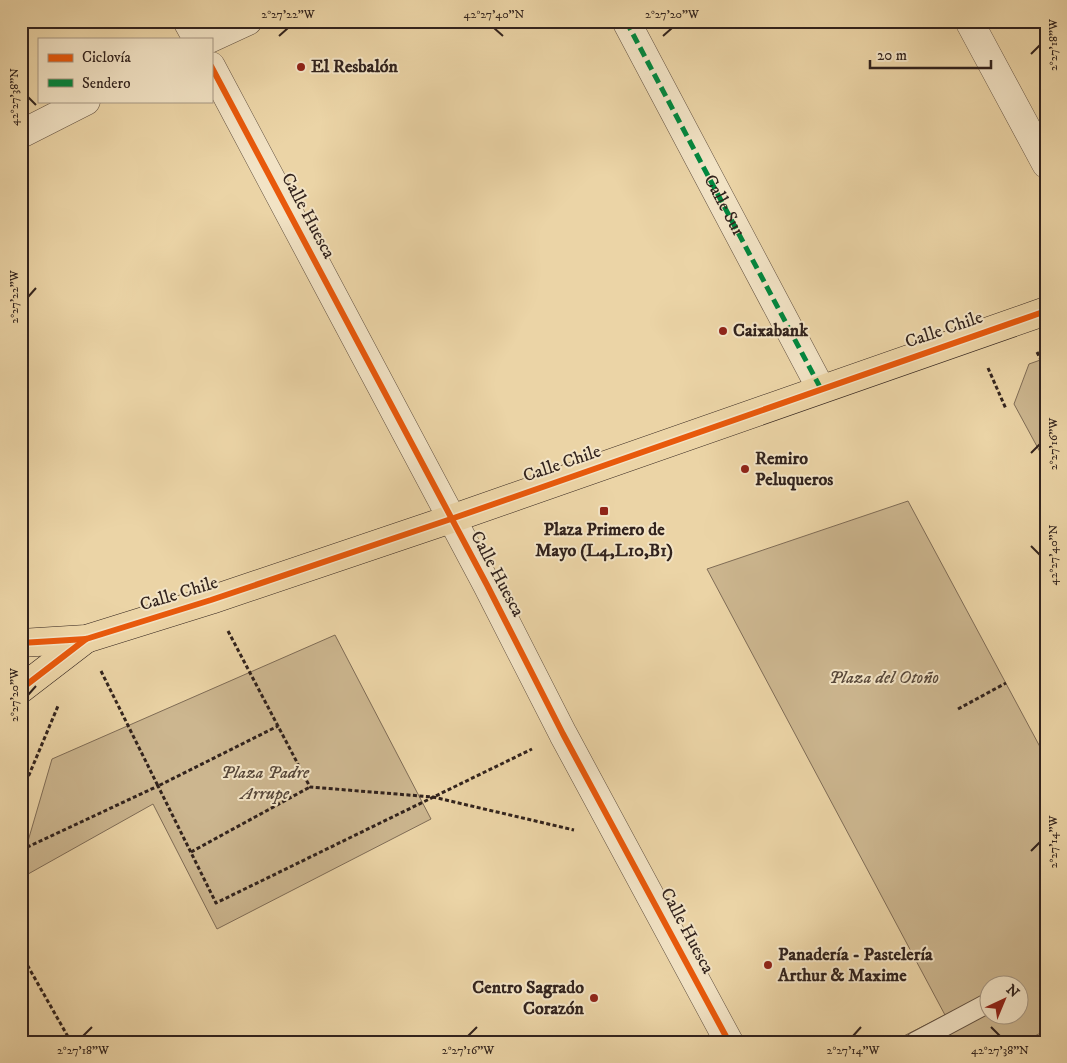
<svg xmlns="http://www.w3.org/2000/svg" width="1067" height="1063" font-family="'IM FELL DW Pica',serif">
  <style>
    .park { fill: #ccb68f; stroke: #7f6c56; fill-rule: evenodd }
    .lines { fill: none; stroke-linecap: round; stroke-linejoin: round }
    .lane-casing { stroke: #604f3f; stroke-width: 21 }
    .street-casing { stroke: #604f3f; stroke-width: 29 }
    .primary-casing { stroke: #32231d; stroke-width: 29 }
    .path { stroke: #32231d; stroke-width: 3; stroke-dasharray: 4 2.5; stroke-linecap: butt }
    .lane { stroke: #f2e3c5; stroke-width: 19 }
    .street { stroke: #f2e3c5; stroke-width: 28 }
    .primary { stroke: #ebd4a6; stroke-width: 28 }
    .quiet { stroke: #00873e; stroke-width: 5; stroke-dasharray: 10 5; stroke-linecap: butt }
    .cycleway-casing { stroke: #f2e3c5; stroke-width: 9 }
    .cycleway { stroke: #e8590c; stroke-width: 6 }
    .ticks { fill: none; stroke: #32231d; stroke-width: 2 }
    .poi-dot { fill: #8f2418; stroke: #f2e3c5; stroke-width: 2 }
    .labels { text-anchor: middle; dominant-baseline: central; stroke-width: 4; stroke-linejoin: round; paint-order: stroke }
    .poi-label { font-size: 18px; font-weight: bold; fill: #32231d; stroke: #f2e3c5; text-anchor: start }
    .street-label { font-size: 18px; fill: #32231d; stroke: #f2e3c5 }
    .park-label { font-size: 18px; font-style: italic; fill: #58483a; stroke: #f2e3c5 }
    .neatline { fill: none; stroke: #32231d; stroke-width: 2 }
    .ticks-label { font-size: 12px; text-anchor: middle; fill: #32231d }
  </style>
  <rect width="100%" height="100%" fill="#ebd4a6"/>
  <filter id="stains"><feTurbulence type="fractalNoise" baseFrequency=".004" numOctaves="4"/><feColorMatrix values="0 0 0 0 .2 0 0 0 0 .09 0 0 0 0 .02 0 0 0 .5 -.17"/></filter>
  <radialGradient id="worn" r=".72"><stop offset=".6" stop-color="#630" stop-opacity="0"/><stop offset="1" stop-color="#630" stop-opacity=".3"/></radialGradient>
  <g class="park">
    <path d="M1046 358V463L1014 404 1029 364Z"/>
    <path d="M908 501 1046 758V1030L1024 1042H892L945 1015 707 569ZM990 986H1020V1016H990Z"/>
    <path d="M335 635 431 819 217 929 153 804 21 878V865L52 759Z"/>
  </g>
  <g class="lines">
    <g class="lane-casing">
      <path id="lane" d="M915 1042 990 1002"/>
    </g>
    <g class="street-casing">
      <g id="street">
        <path d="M187 21 197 39"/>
        <path d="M626 21 821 389"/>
        <path d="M969 21 1046 164"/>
        <path d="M209 39 248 21"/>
        <path d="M211 66 487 585 563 734 729 1042"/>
        <path d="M21 134 86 101"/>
      </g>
    </g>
    <g class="primary-casing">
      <g id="primary">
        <path d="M21 643 86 639 211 600 451 519 1046 311"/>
        <path d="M21 689 86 639"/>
      </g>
    </g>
    <g class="path">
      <path d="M1037 352 1046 370"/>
      <path d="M988 368 1006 409"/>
      <path d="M228 631 310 787 433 797 574 830"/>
      <path d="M101 671 158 786 278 726"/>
      <path d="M958 709 1006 683"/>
      <path d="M21 794 58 706"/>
      <path d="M21 850 158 786 216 903 532 749"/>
      <path d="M191 852 310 787"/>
      <path d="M21 954 71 1042"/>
    </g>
    <use href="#lane" class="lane"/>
    <use href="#street" class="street"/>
    <use href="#primary" class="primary"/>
    <path class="quiet" id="s1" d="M626 21 821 389"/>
    <g class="cycleway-casing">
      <g id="cycleway">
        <path d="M211 66 487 585 563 734 729 1042"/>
        <path d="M21 643 86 639 211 600 451 519 1046 311"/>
        <path d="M21 689 86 639"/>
      </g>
    </g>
    <use href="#cycleway" class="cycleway"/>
  </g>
  <path class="ticks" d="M494 28 503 36M279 36 288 28M663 36 672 28M1031 54 1040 45M28 97 36 105M28 297 36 288M1031 453 1040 444M1031 546 1040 555M28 695 36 686M1031 851 1040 842M991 1027 1000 1036M83 1036 92 1027M468 1036 477 1027M853 1036 861 1027"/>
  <g class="poi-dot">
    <circle cx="301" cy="67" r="5"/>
    <circle cx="723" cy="331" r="5"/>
    <circle cx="745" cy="469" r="5"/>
    <rect x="599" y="506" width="10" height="10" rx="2.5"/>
    <circle cx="768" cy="965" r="5"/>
    <circle cx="594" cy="998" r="5"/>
  </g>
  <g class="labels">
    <g class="poi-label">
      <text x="311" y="67">El Resbalón</text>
      <text x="733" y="331">Caixabank</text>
      <text x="755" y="459">Remiro<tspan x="755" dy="21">Peluqueros</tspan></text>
      <text x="604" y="530" text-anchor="middle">Plaza Primero de<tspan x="604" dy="21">Mayo (L4,L10,B1)</tspan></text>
      <text x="778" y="955">Panadería - Pastelería<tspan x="778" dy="21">Arthur &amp; Maxime</tspan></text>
      <text x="584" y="988" text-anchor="end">Centro Sagrado<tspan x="584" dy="21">Corazón</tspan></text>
    </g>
    <g class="street-label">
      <text stroke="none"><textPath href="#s1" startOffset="209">Calle Sur</textPath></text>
      <text transform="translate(308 216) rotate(62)">Calle Huesca</text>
      <text transform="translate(944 330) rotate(-19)">Calle Chile</text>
      <text transform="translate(562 464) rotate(-19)">Calle Chile</text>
      <text transform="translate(497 574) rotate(62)">Calle Huesca</text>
      <text transform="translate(179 594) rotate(-17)">Calle Chile</text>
      <text transform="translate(687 931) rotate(62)">Calle Huesca</text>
    </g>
    <g class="park-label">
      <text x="884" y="678">Plaza del Otoño</text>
      <text x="265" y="773">Plaza Padre<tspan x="265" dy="21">Arrupe</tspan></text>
    </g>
  </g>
  <rect width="1067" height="1063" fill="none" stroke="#ebd4a6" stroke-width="55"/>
  <rect x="38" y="38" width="175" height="65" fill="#f2e3c5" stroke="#a59682"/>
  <rect x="48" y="54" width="25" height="8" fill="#e8590c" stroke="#a59682"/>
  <text x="82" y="62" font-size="15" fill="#32231d">Ciclovía</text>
  <rect x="48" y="79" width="25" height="8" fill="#00873e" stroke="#a59682"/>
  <text x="82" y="88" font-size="15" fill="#32231d">Sendero</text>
  <g transform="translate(1004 1000) rotate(44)"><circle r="24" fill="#f2e3c5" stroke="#a59682"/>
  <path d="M0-4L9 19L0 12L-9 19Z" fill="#8f2418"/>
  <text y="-8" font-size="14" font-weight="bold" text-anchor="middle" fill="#32231d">N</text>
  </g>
  <path d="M870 60v8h121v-8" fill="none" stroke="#32231d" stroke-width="2.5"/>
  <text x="877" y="60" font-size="15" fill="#32231d" stroke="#f2e3c5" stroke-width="4" paint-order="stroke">20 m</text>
  <rect x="28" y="28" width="1012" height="1008" class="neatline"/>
  <g class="ticks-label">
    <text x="288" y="18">2°27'22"W</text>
    <text x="494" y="18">42°27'40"N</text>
    <text x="672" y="18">2°27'20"W</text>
    <text transform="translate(1053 45) rotate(-90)" y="4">2°27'18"W</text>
    <text transform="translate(14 97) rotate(-90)" y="4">42°27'38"N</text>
    <text transform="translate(14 297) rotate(-90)" y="4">2°27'22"W</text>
    <text transform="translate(1053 444) rotate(-90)" y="4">2°27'16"W</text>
    <text transform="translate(1053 555) rotate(-90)" y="4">42°27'40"N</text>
    <text transform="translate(14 695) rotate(-90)" y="4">2°27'20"W</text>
    <text transform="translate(1053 842) rotate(-90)" y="4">2°27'14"W</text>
    <text x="83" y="1054">2°27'18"W</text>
    <text x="468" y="1054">2°27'16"W</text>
    <text x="853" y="1054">2°27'14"W</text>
    <text x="1000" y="1054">42°27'38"N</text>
  </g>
  <rect width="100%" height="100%" filter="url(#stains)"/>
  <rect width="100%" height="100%" fill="url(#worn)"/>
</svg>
